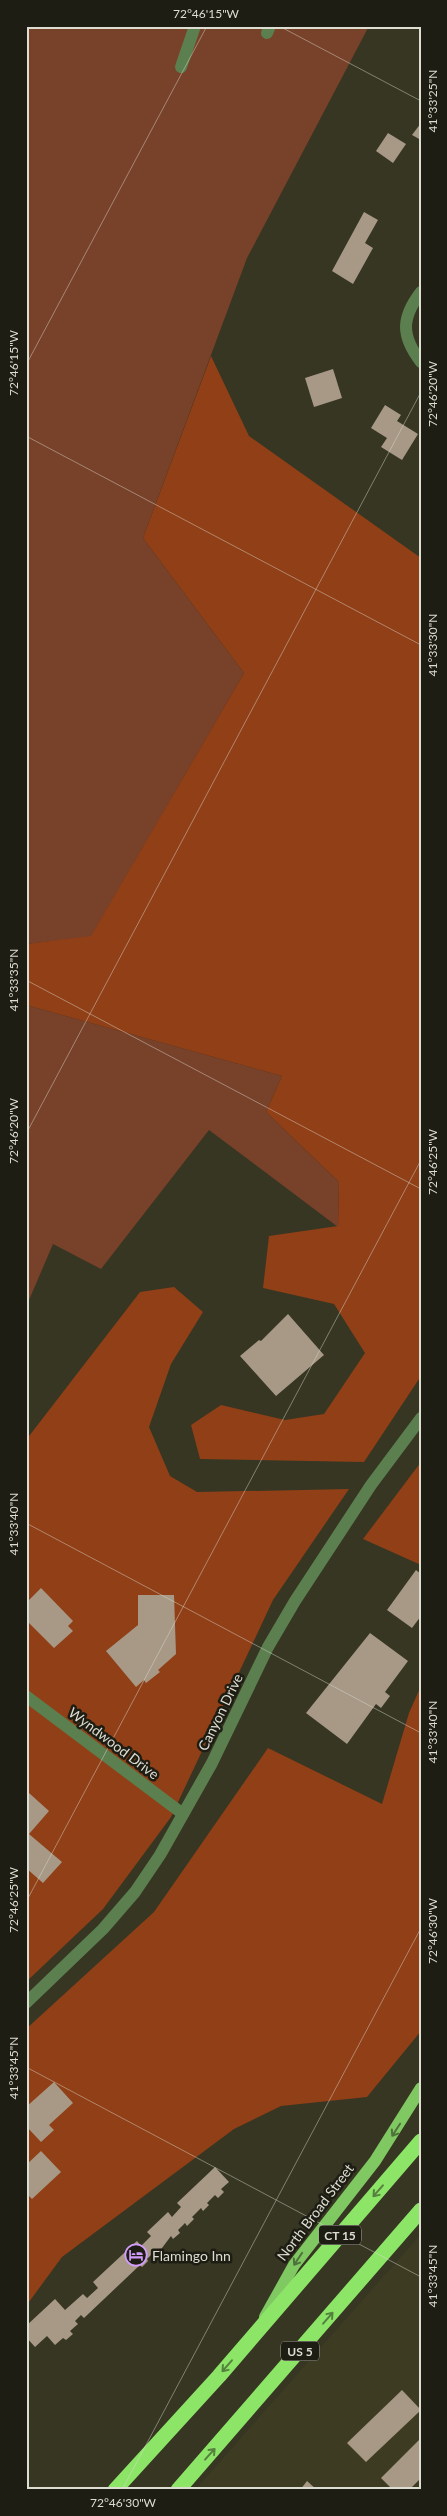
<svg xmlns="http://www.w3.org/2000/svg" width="447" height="2516" font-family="Lato,sans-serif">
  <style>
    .built { fill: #3d3c22 }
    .green { fill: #784129 }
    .forest { fill: #903f17 }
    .building { fill: #a79986 }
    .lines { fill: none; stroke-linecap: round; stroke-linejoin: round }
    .minor { stroke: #5c7f4f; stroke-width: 12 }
    .major { stroke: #80c862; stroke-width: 12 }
    .highway { stroke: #8de568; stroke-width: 15 }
    .oneway { stroke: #4e723b }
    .oneway2 { stroke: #55813e }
    .ticks { fill: none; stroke: #deddd2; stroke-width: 1; stroke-opacity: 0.45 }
    .labels { text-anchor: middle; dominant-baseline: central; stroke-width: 5; stroke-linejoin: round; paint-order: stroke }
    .shield { fill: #1d1d14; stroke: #a4a399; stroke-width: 1 }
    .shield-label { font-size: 12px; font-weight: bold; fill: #deddd2 }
    .street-label { font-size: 14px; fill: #deddd2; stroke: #1d1d14 }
    .poi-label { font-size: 14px; fill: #deddd2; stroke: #1d1d14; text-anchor: start }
    .neatline { fill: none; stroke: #deddd2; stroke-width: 2 }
    .ticks-label { font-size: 12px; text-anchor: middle; fill: #deddd2 }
  </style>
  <rect width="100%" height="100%" fill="#363623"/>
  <path class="built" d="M421 2234V2490H195Z"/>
  <g class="green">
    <path d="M26 26H369L247 258 143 538 244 673 91 937 26 944Z"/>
    <path d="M26 1005 282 1076 266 1112 339 1182 338 1227 209 1130 101 1269 53 1244 29 1300 26 1298Z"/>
  </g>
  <g class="forest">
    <path d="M211 356 249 436 421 558V1376L364 1462 200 1459 191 1425 221 1405 285 1420 324 1414 365 1353 334 1304 263 1288 269 1236 338 1226 339 1182 266 1112 282 1076 26 1005V944L91 936 244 673 143 538Z"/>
    <path d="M174 1287 203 1312 171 1364 149 1427 170 1476 197 1492 349 1489 273 1600 171 1817 103 1909 26 1982V1440L140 1292Z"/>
    <path d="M421 1462V1565L363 1539Z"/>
    <path d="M421 1686V2031L367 2097 281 2106 234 2129 62 2257 26 2306V2029L154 1912 268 1748 382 1804 409 1713Z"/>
  </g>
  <g class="building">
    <path d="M421 123V140L412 135Z"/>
    <path d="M388 133 406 144 393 163 376 151Z"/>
    <path d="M364 212 378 220 365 243 373 248 353 284 332 271Z"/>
    <path d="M333 369 342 398 314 407 305 378Z"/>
    <path d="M385 405 401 415 397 421 418 434 402 460 381 447 387 438 371 428Z"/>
    <path d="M288 1314 324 1355 276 1396 240 1356 259 1340 261 1341Z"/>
    <path d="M416 1570 421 1574V1616L412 1628 387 1610Z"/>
    <path d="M41 1588 73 1621 68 1626 73 1631 54 1648 26 1620V1603Z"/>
    <path d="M138 1595H174L176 1654 158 1670 160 1672 146 1683 144 1680 136 1687 106 1651 138 1625Z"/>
    <path d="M370 1633 408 1661 385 1692 390 1696 381 1708 376 1704 347 1744 306 1713Z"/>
    <path d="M29 1793 49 1811 29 1834 62 1862 43 1883 26 1868V1796Z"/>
    <path d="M54 2082 73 2103 49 2125 54 2130 41 2142 26 2126V2107Z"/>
    <path d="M41 2151 61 2172 32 2199 26 2193V2165Z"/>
    <path d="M215 2167 229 2182 221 2189 224 2192 218 2198 215 2195 207 2203 209 2205 203 2211 201 2208 192 2217 194 2219 187 2226 185 2223 178 2230 180 2233 173 2239 171 2236 159 2252 155 2251 147 2259 148 2261 142 2267 140 2265 84 2318 81 2315 75 2321 78 2324 70 2331 73 2334 66 2340 63 2338 55 2345 47 2336 35 2347 26 2337V2326L55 2299 65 2310 83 2294 87 2298 98 2288 93 2282 137 2241 141 2246 151 2236 147 2232 168 2212 172 2217 181 2207 177 2203Z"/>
    <path d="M402 2390 421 2410 366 2462 347 2443Z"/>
    <path d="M421 2438V2478L409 2490H393L381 2478Z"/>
    <path d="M307 2481 317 2490H300Z"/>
  </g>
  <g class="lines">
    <g class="minor">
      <path d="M267 33 270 26"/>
      <path d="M181 67 195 26"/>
      <path d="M421 292C401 318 401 336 421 362"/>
      <path d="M26 1696 183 1814"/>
      <path d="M26 2003 103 1929 135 1892 160 1855 212 1763 268 1647 295 1601 371 1485 421 1418"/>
    </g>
    <path class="major" d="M265 2317 294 2265 375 2161 421 2088"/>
    <g class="highway">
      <path d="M115 2490 219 2376 421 2141"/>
      <path d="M178 2490 421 2210"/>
    </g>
  </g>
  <defs><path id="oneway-shaft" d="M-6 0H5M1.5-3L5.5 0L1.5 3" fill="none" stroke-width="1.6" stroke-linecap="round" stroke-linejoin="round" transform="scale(1.25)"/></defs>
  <g class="oneway">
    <use href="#oneway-shaft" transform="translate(396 2130) rotate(123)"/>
    <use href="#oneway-shaft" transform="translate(298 2259) rotate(124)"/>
  </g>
  <g class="oneway2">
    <use href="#oneway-shaft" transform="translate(378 2191) rotate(131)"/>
    <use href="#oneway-shaft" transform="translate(328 2318) rotate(-49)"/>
    <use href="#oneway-shaft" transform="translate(227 2366) rotate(131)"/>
    <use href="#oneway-shaft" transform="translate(210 2454) rotate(-48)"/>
  </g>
  <path class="ticks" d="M279 26 421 101M26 365 207 26M26 436 421 645M26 980 421 1189M26 1134 421 392M26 1523 421 1733M26 1902 421 1160M26 2067 421 2277M122 2490 421 1928"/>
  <defs>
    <g id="hotel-ring" transform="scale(1.125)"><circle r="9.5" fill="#1d1d14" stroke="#d39cfd" stroke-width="1.5"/><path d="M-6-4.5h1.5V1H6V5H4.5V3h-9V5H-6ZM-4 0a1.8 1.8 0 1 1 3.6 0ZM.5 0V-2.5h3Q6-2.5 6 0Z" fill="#d39cfd"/></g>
  </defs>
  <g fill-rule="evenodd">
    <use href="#hotel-ring" x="136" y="2255"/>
  </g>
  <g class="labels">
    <g class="shield">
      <rect x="319" y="2225.5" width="42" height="19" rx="4"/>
      <rect x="281" y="2341.5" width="38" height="19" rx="4"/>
    </g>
    <g class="shield-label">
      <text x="340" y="2235">CT 15</text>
      <text x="300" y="2351">US 5</text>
    </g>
    <g class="street-label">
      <text transform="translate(220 1712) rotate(-64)">Canyon Drive</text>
      <text transform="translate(114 1743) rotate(37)">Wyndwood Drive</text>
      <text transform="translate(315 2212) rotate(-53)">North Broad Street</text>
    </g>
    <g class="poi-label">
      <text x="152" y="2255">Flamingo Inn</text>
    </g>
  </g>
  <rect width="447" height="2516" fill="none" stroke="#1d1d14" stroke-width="55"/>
  <rect x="28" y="28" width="392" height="2460" class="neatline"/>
  <g class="ticks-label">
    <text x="206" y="18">72°46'15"W</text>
    <text transform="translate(433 101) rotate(-90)" y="4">41°33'25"N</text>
    <text transform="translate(14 363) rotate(-90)" y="4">72°46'15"W</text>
    <text transform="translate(433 394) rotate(-90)" y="4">72°46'20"W</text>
    <text transform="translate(433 645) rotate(-90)" y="4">41°33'30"N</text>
    <text transform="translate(14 980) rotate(-90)" y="4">41°33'35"N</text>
    <text transform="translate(14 1131) rotate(-90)" y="4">72°46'20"W</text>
    <text transform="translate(433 1162) rotate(-90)" y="4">72°46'25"W</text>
    <text transform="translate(14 1524) rotate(-90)" y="4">41°33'40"N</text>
    <text transform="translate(433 1732) rotate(-90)" y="4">41°33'40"N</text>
    <text transform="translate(14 1900) rotate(-90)" y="4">72°46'25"W</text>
    <text transform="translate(433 1931) rotate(-90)" y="4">72°46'30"W</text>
    <text transform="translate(14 2068) rotate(-90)" y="4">41°33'45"N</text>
    <text transform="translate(433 2276) rotate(-90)" y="4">41°33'45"N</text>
    <text x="123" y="2507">72°46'30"W</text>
  </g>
</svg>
